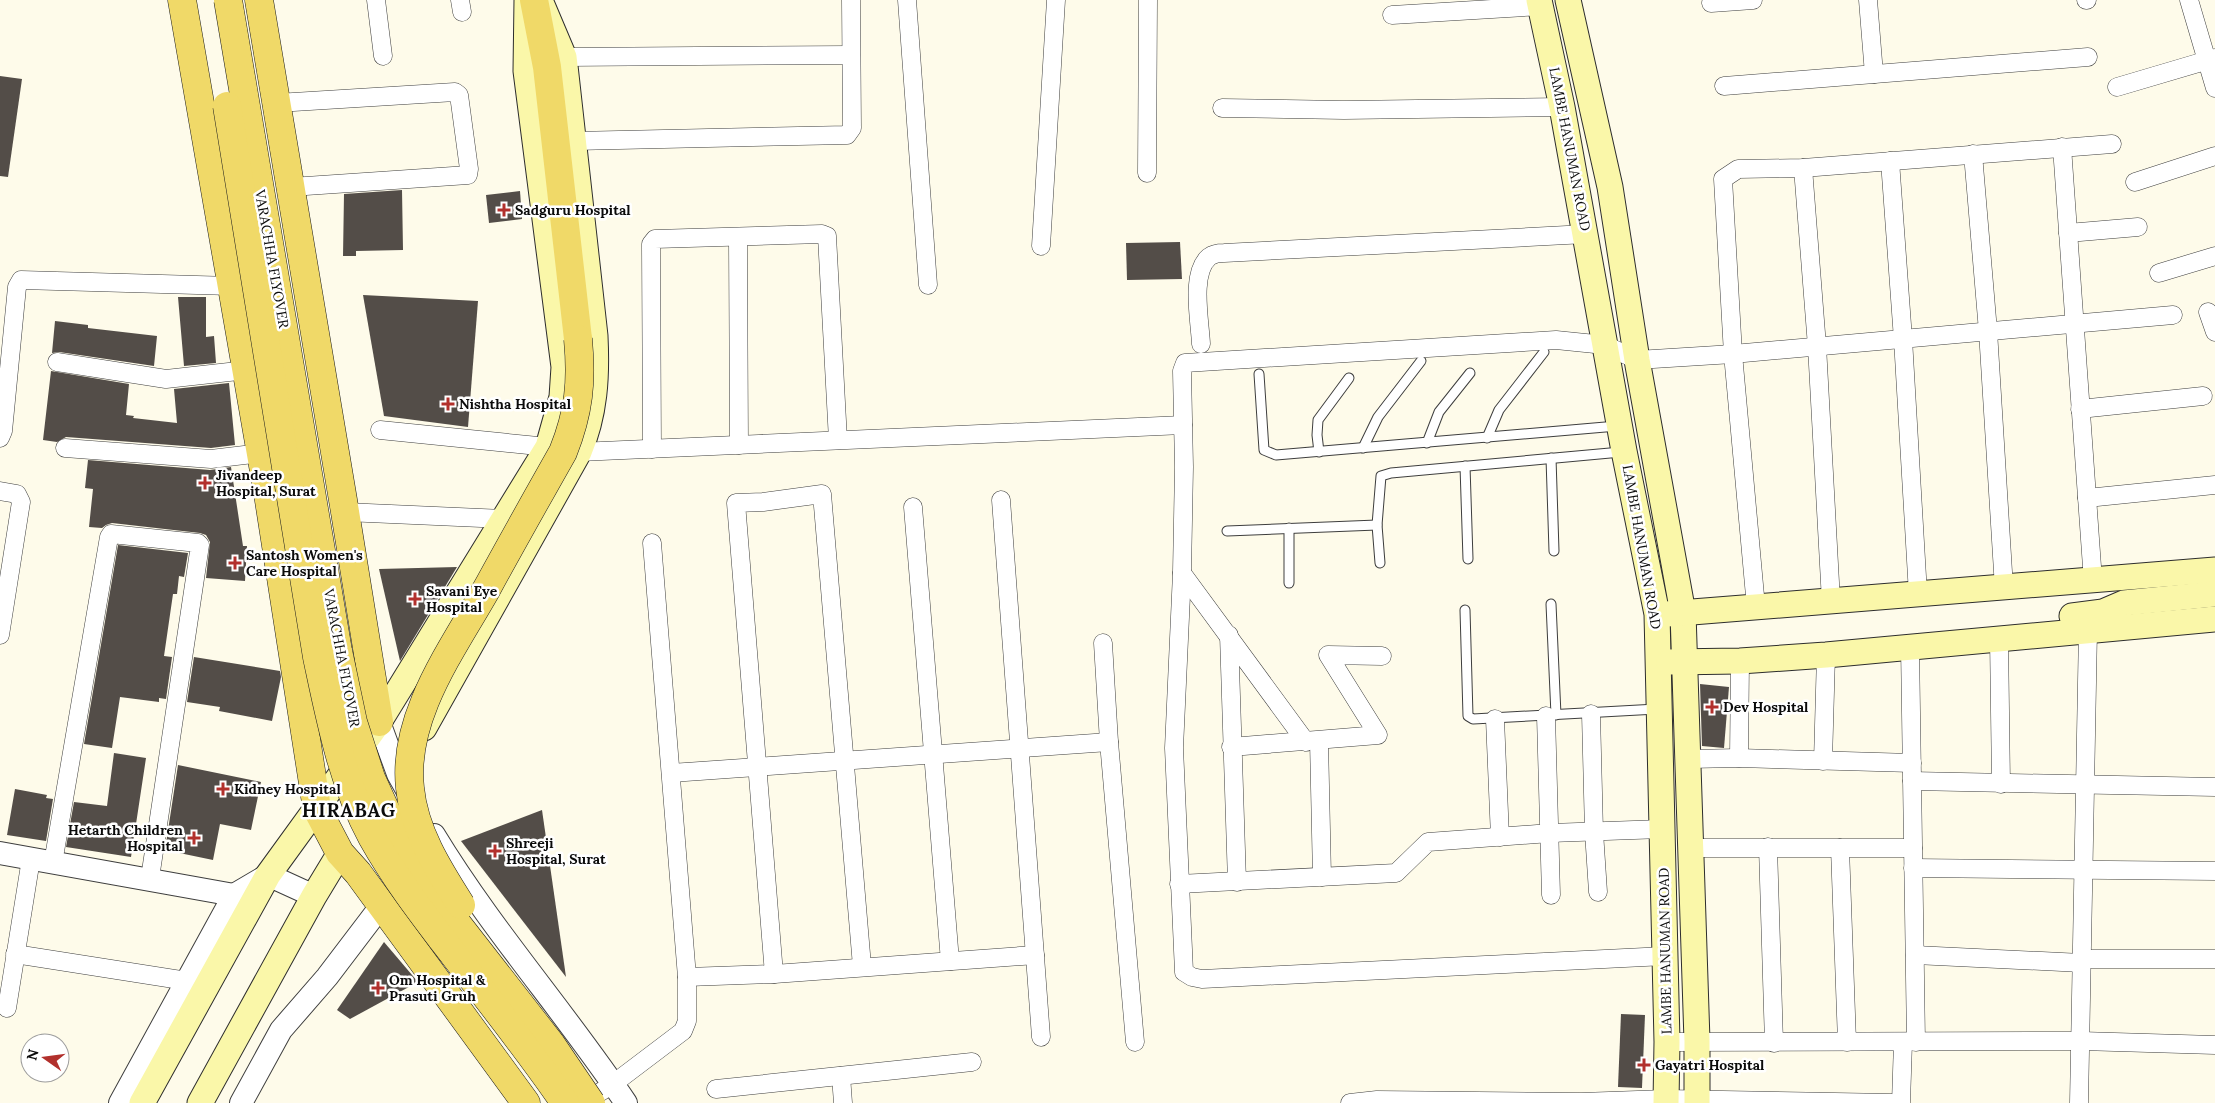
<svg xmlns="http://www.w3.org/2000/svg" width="2215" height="1103" font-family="Lora,serif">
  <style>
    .building { fill: #534d48 }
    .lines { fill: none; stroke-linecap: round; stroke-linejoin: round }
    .service-casing { stroke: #3e3e3e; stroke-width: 11 }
    .minor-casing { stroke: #3e3e3e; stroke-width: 19 }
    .tertiary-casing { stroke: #3e3e3e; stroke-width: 24 }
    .secondary-casing { stroke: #2d2d2d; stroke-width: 27 }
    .primary-casing { stroke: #1c1c1c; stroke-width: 29 }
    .service { stroke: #fff; stroke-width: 9 }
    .minor { stroke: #fff; stroke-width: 18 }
    .tertiary { stroke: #fff; stroke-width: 22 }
    .secondary { stroke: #faf7a9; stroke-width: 25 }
    .primary { stroke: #f0d968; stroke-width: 28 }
    .primary-bridge-casing { stroke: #1c1c1c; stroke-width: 29; stroke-linecap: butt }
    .primary-bridge { stroke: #f0d968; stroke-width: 28 }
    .poi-dot { fill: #b2302c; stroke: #fff; stroke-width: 2 }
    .labels { text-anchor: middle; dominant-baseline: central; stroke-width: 5; stroke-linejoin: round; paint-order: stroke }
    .street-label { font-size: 14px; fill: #0b0b0b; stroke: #fff }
    .poi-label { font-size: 14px; font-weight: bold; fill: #0b0b0b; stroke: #fff; text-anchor: start }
    .district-label { font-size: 19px; font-weight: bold; letter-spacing: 1px; fill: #0b0b0b; stroke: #fff }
  </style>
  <rect width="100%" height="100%" fill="#fefbea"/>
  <g class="building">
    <path d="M0 76 22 79 8 177 0 176Z"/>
    <path d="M402 190 403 250 356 251V256H343L344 194Z"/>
    <path d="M520 191 522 219 489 223 486 195Z"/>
    <path d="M1180 242 1182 279 1127 280 1126 243Z"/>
    <path d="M363 295 478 301 468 427 384 416Z"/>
    <path d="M178 297H206V337L214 336 216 363 184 366Z"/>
    <path d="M55 321 88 325V328L157 336 154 366 59 352 52 353Z"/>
    <path d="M51 371 129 384 126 415 134 416 133 418 177 423 174 389 229 383 235 445 211 448 66 437 57 442 43 440Z"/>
    <path d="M88 460 210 470 231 467 243 546H247L245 581 206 578 210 542 206 535 200 533 112 523 106 525 102 528 89 527 93 489 85 488Z"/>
    <path d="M118 545 188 553 184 577 179 576 177 594H173L164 656 172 657 166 699 159 698V702L120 697 112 748 84 744Z"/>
    <path d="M457 567 400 661 379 569Z"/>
    <path d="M194 657 280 671 281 677 272 721 219 711 220 707 187 702Z"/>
    <path d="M1700 684 1729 687 1724 748 1702 746Z"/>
    <path d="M114 753 146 758 131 857 66 847 74 802 107 806Z"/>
    <path d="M178 765 261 782 251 830 220 824 213 860 165 850Z"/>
    <path d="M15 789 47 795 46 798 53 799 46 841 7 835Z"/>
    <path d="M542 810 566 977 461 841Z"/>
    <path d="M384 942 418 982 350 1019 337 1010Z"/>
    <path d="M1621 1014 1645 1015 1642 1088 1618 1087Z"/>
  </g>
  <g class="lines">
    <g class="service-casing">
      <g id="service">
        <path d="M1259 374 1264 450 1276 455 1617 426"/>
        <path d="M1487 438 1499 410 1544 352"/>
        <path d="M1427 443 1439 412 1470 373"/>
        <path d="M1363 448 1378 417 1421 361"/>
        <path d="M1319 452 1317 435 1318 420 1349 378"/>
        <path d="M1551 458 1554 551"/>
        <path d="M1465 466 1468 559"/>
        <path d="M1289 528V583"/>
        <path d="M1227 531 1377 525"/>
        <path d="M1380 563 1377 525 1381 476 1391 473 1621 452"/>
        <path d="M1551 604 1556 715"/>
        <path d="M1465 610 1468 716 1473 719 1657 709"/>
      </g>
    </g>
    <g class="minor-casing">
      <g id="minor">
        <path d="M376 0 383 56"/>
        <path d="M460 0 462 12"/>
        <path d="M907 0 928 285"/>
        <path d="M1868 0 1874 74"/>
        <path d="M2086 0H2087"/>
        <path d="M2189 0 2215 88"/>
        <path d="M1711 3 1753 0"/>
        <path d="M1392 15 1541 6"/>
        <path d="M564 57 851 55"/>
        <path d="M1724 86 2088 57"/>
        <path d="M2117 87 2215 58"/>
        <path d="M277 103 455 92 459 95 469 169 468 175 291 187"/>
        <path d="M1222 108 1344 110 1562 107"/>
        <path d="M574 141 847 135 852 128 851 0"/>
        <path d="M2062 147 2093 581"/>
        <path d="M1973 154 1988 331 2004 588"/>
        <path d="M1890 161 1903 339 1918 594"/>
        <path d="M1803 168 1817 346 1831 601"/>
        <path d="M1147 173 1148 0"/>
        <path d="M2135 182 2215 156"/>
        <path d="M2068 233 2138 227"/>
        <path d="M738 237 739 445"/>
        <path d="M1041 246 1056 0"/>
        <path d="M2159 273 2215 256"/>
        <path d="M2208 312 2215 332"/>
        <path d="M1201 344C1200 321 1190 273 1209 257 1213 254 1219 253 1224 253L1586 234"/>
        <path d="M57 362 166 379 247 370"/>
        <path d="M2080 409 2203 396"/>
        <path d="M380 430 548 447 579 452 1183 425"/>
        <path d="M0 438 3 431 17 287 21 280 232 286"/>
        <path d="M65 448 211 459 261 453"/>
        <path d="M652 449 651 244 655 239 822 234 827 236 838 440"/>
        <path d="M0 491 17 494 21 502 0 635"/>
        <path d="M2087 498 2215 485"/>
        <path d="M1001 500 1041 1037"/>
        <path d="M913 507 950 961"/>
        <path d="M345 512 504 519"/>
        <path d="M1182 573 1306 742"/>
        <path d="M1756 607 1733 354 1723 179 1738 169 1803 168 2112 144"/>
        <path d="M1229 635 1237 882"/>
        <path d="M1999 638 2001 784"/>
        <path d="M1103 643 1109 742 1135 1042"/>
        <path d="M1910 646 1916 1042"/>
        <path d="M1591 714 1594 832 1598 892"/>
        <path d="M1546 716 1551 895"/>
        <path d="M1495 719 1500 837"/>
        <path d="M1319 741 1322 877"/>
        <path d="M1231 747 1378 735 1328 655 1382 656"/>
        <path d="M1739 758 1740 661"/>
        <path d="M1688 759 1739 758 1912 763"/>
        <path d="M1823 761 1826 655"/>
        <path d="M671 773 1109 742"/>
        <path d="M1912 781 2215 787"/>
        <path d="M1768 847 1774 1043"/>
        <path d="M1691 848H1913"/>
        <path d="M1840 848 1847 1042"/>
        <path d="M53 863 109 537 111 534 198 543 200 545 150 878"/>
        <path d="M1913 868 2215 871"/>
        <path d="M1179 884 1396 873 1428 842 1550 833 1662 829"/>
        <path d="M15 954 187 981"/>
        <path d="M1915 955 2082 963"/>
        <path d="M1665 956 1202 979 1192 977 1184 972 1174 748 1182 573 1184 467 1182 371 1185 363 1556 340 1605 345 1637 360 1733 354 2173 315"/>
        <path d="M2083 959H2215"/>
        <path d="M774 974 736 503 763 502 822 494 862 966"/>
        <path d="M687 977 774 974 1035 955"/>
        <path d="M7 1008 31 859"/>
        <path d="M1667 1042 2081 1041 2215 1045"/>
        <path d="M841 1076 843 1103"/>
        <path d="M716 1089 972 1062"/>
        <path d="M583 1103 613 1084 683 1031 687 1021V977L652 543"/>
        <path d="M1350 1103 1377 1100 1581 1102 1666 1099 1892 1103"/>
        <path d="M1901 1103 1903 1042"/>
        <path d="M2079 1103 2088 630"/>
      </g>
    </g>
    <g class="tertiary-casing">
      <g id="tertiary">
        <path d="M379 722 398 774 411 797"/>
        <path d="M434 835C491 929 565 1012 626 1103"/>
        <path d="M0 853 234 895"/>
        <path d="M120 1103 234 895 268 875 314 896"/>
        <path d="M241 1103 281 1030 327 977 381 906"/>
      </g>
    </g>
    <g class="secondary-casing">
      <g id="secondary">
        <path d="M1539 0 1562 107 1624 451 1657 614 1667 1042 1666 1103"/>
        <path d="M1568 0 1610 187 1637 360 1683 613 1697 1041V1103"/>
        <path d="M1667 614 2215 570"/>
        <path d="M2072 616 2103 612 2124 603 2215 594"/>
        <path d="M1669 662 1740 661 1826 655 2215 619"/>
        <path d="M424 728 579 452C595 414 597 377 595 336L564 57 542 5"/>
        <path d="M142 1103 268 875 379 722 548 447 562 397 564 367 526 71 527 0"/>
        <path d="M200 1103 314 896 340 853"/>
      </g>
    </g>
    <g class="primary-casing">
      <g id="primary">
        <path d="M182 0 268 494 317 809 340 853 358 873 526 1103"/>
        <path d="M259 0 345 512 379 722"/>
        <path d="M534 0 547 67 578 339"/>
      </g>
    </g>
    <use href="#service" class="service"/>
    <use href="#minor" class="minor"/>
    <use href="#tertiary" class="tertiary"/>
    <use href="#secondary" class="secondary"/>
    <use href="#primary" class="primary"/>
    <g class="primary-bridge-casing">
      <g id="primary-bridge">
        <path d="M228 0 338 651 353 722 371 778 393 826 420 876 551 1044 591 1103"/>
        <path d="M227 106 317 657C330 718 342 782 372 837 396 880 425 917 454 955 492 1004 530 1052 565 1103"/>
        <path d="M461 905C438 869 414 831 410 788 402 717 452 650 486 590 511 544 537 498 563 452 579 412 582 382 578 339"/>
      </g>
    </g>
    <use href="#primary-bridge" class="primary-bridge"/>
  </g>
  <g class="poi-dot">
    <path d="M501.5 202.5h5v5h5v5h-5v5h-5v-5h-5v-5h5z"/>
    <path d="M445.5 396.5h5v5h5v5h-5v5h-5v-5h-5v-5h5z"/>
    <path d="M202.5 475.5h5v5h5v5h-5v5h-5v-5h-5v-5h5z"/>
    <path d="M232.5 555.5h5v5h5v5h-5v5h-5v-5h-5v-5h5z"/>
    <path d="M412.5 591.5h5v5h5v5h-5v5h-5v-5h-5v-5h5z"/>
    <path d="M1709.5 699.5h5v5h5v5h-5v5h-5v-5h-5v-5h5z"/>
    <path d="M220.5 781.5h5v5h5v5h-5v5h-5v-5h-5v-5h5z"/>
    <path d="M191.5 830.5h5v5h5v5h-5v5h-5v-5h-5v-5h5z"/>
    <path d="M492.5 843.5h5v5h5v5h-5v5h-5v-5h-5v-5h5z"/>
    <path d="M375.5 980.5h5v5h5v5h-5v5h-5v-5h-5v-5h5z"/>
    <path d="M1641.5 1057.5h5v5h5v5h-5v5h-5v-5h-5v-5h5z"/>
  </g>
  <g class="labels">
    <g class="street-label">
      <text transform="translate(1570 149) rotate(79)">LAMBE HANUMAN ROAD</text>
      <text transform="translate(272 259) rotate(80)">VARACHHA FLYOVER</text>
      <text transform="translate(1642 547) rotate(80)">LAMBE HANUMAN ROAD</text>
      <text transform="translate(342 658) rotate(79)">VARACHHA FLYOVER</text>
      <text transform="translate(1665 951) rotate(-91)">LAMBE HANUMAN ROAD</text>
    </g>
    <g class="poi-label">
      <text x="515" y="210">Sadguru Hospital</text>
      <text x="459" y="404">Nishtha Hospital</text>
      <text x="216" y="475">Jivandeep<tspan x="216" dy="16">Hospital, Surat</tspan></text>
      <text x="246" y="555">Santosh Women's<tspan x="246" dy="16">Care Hospital</tspan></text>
      <text x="426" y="591">Savani Eye<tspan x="426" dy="16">Hospital</tspan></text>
      <text x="1723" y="707">Dev Hospital</text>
      <text x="234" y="789">Kidney Hospital</text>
      <text x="183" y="830" text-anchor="end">Hetarth Children<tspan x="183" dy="16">Hospital</tspan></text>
      <text x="506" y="843">Shreeji<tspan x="506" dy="16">Hospital, Surat</tspan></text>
      <text x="389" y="980">Om Hospital &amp;<tspan x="389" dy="16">Prasuti Gruh</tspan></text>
      <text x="1655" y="1065">Gayatri Hospital</text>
    </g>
    <g class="district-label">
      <text x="349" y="810">HIRABAG</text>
    </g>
  </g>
  <g transform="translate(45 1058) rotate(284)"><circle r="24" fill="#ffffff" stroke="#9d9d9d"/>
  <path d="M0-4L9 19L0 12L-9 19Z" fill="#b2302c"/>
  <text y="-8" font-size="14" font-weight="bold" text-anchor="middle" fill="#0b0b0b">N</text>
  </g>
</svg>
